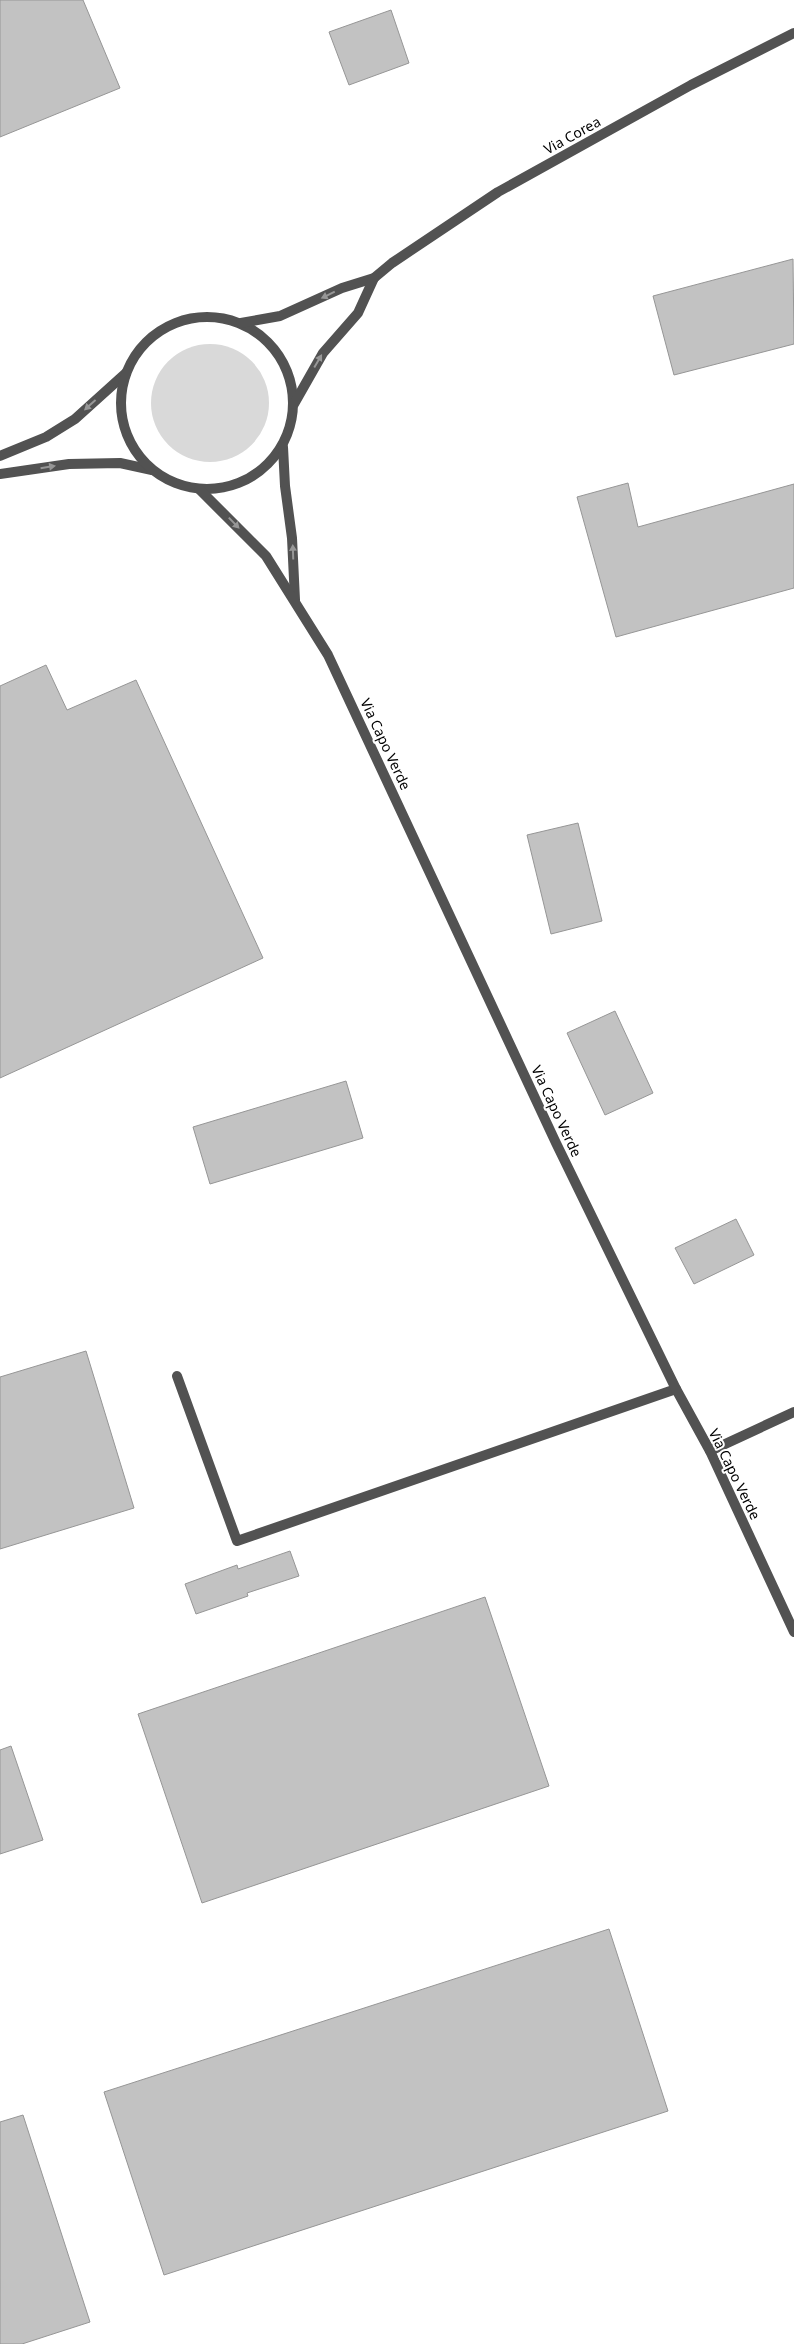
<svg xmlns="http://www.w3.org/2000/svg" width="794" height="2344" font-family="'Noto Sans',sans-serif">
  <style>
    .green { fill: #d9d9d9 }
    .building { fill: #c2c2c2; stroke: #969696 }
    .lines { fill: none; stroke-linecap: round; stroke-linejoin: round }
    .service { stroke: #525252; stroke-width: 10 }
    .minor { stroke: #525252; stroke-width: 10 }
    .tertiary { stroke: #525252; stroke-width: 10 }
    .oneway { fill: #979797 }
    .labels { text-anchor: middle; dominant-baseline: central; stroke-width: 4; stroke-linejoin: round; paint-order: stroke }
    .street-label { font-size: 14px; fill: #000; stroke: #fff }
  </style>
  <rect width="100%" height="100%" fill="#fff"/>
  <circle class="green" cx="210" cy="403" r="59"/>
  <g class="building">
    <path d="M0 0H83L120 88 0 137Z"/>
    <path d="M391 10 409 63 349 85 329 32Z"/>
    <path d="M793 259 794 344 674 375 653 296Z"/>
    <path d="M628 483 638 527 794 484V588L616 637 577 497Z"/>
    <path d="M46 665 67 710 136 680 263 958 0 1078V686Z"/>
    <path d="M578 823 602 921 551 934 527 835Z"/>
    <path d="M615 1011 653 1093 605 1115 567 1033Z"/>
    <path d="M346 1081 363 1138 210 1184 193 1127Z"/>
    <path d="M736 1219 754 1255 694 1284 675 1248Z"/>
    <path d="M86 1351 134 1508 0 1549V1377Z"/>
    <path d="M290 1551 299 1576 247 1593 248 1596 196 1614 185 1584 237 1565 238 1569Z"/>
    <path d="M485 1597 549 1786 202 1903 138 1714Z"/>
    <path d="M11 1746 43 1840 0 1854V1750Z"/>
    <path d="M609 1929 668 2111 164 2275 104 2092Z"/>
    <path d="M23 2115 90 2322 22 2344H0V2122Z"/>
  </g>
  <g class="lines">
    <path class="service" d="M177 1376 237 1541 676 1389"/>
    <g class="minor">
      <path d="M0 456 46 437 75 419 126 373"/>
      <path d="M0 474 69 464 120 463 152 470"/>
      <path d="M710 1451 794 1412"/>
    </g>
    <g class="tertiary">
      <circle cx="207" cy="403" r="86"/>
      <path d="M241 323 280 316 342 288 374 278 392 263 498 192 691 85 794 33"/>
      <path d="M294 404 323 353 358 313 374 278"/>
      <path d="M283 447 285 486 292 538 295 600"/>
      <path d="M199 489 266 556 328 655 556 1143 676 1389 710 1451 794 1632"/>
    </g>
  </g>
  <defs><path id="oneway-solid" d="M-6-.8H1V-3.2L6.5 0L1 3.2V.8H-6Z" transform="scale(1.25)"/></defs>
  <g class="oneway">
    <use href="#oneway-solid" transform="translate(328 295) rotate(154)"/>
    <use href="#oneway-solid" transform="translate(318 361) rotate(-60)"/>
    <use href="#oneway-solid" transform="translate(90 405) rotate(138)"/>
    <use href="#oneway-solid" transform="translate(48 467) rotate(-9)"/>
    <use href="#oneway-solid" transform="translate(234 523) rotate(46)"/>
    <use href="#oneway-solid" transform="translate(293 552) rotate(-92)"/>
  </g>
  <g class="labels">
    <g class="street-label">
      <text transform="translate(572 135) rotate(-29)">Via Corea</text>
      <text transform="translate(386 744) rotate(65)">Via Capo Verde</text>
      <text transform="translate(557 1111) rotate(65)">Via Capo Verde</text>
      <text transform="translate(735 1474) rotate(64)">Via Capo Verde</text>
    </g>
  </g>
</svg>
